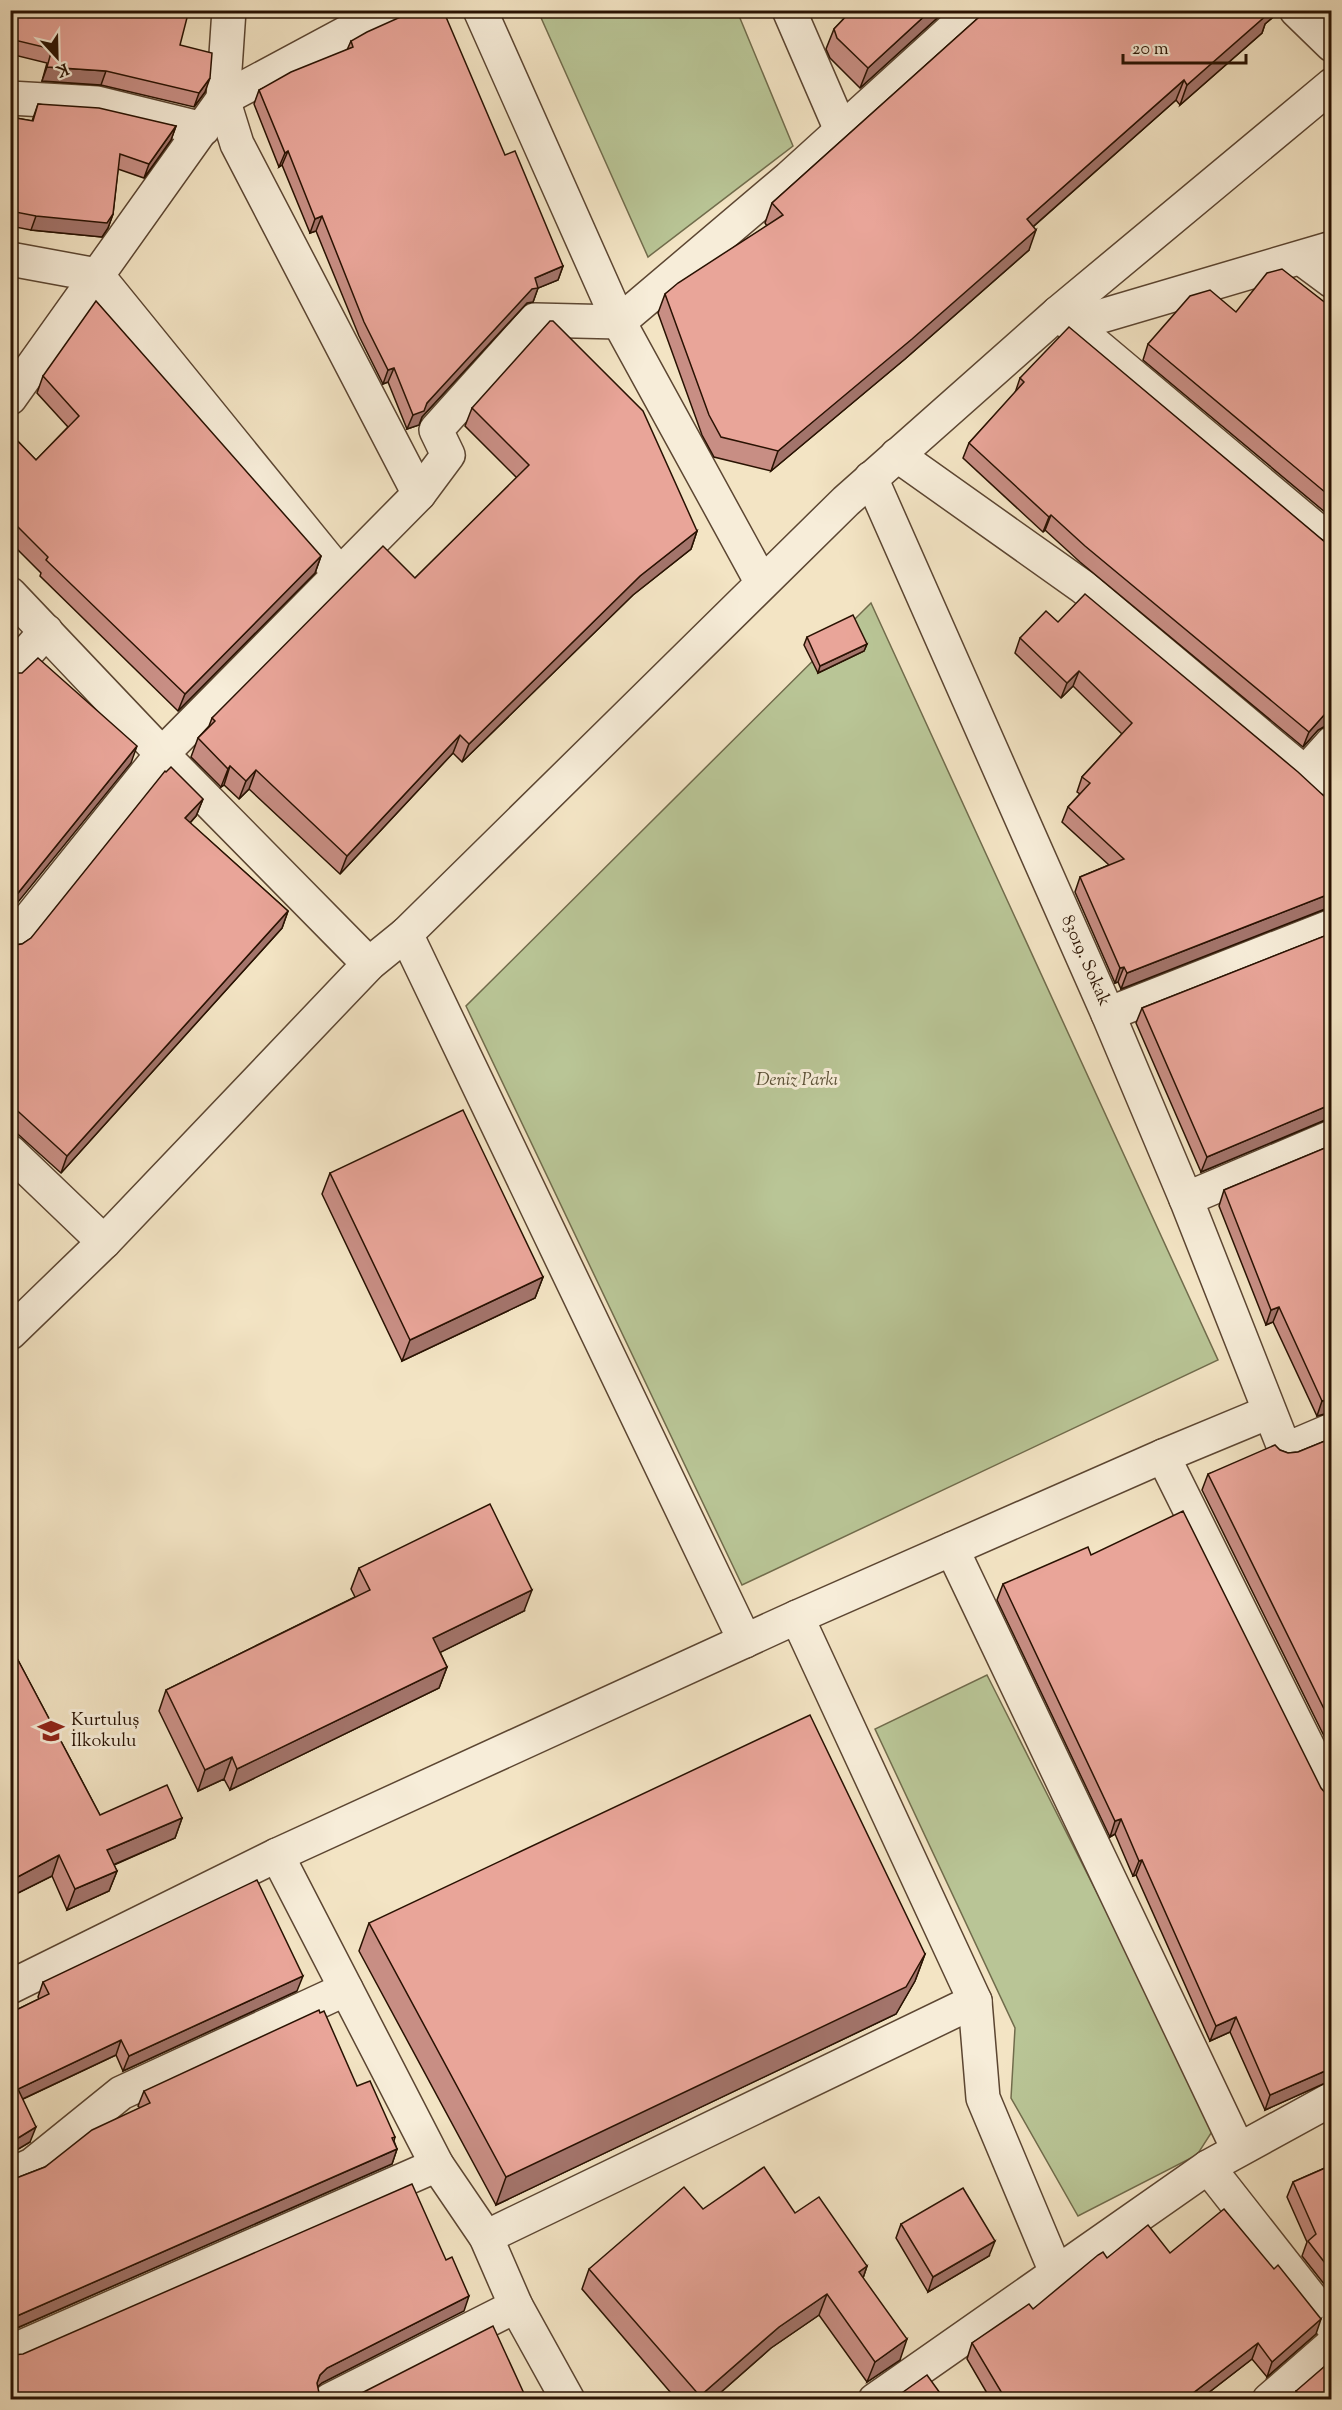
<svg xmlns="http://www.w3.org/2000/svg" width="1342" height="2410" font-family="'Sorts Mill Goudy',serif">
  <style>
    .green { fill: #b9c596; stroke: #716c4c; stroke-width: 1.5 }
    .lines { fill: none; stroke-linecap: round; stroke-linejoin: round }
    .minor-casing { stroke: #5c4632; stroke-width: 36 }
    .minor { stroke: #f7edd9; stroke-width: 33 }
    .wall { fill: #c88e84; stroke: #291202; stroke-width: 1.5 }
    .shaded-wall { fill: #a3746b; stroke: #291202; stroke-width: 1.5 }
    .building { fill: #e9a599; stroke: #291202; stroke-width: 1.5 }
    .labels { text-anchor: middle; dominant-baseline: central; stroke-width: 6; stroke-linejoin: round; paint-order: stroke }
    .street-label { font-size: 18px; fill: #291202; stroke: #f7edd9 }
    .park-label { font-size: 18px; font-style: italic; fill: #5b5136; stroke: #f7edd9 }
    .poi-label { font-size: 18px; fill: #291202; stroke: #f7edd9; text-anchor: start }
  </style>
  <rect width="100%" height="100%" fill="#f3e4c4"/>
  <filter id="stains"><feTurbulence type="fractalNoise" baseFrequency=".00333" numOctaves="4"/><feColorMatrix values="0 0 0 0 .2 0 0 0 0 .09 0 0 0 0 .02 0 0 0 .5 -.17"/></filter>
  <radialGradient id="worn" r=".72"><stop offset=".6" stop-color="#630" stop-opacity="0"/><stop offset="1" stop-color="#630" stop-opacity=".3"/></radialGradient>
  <g class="green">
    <path d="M538 11H737L793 146 648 257Z"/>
    <path d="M871 603 1218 1360 742 1585 466 1006Z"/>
    <path d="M987 1675 1215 2127 1197 2155 1078 2216 1011 2098 1015 2028 875 1729Z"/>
  </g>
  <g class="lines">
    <g class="minor-casing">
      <g id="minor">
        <path d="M229 10 223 99 237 144 419 494"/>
        <path d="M480 10 619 322 762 583"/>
        <path d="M789 10 841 130"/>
        <path d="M1296 10 1332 45"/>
        <path d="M10 98 97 103 203 129"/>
        <path d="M1301 258 1332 281"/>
        <path d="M10 259 97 275 339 573"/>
        <path d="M1058 313 1332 543"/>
        <path d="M1071 325 1332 248"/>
        <path d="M10 398 223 99 389 10"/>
        <path d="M897 455 1083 587 1305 773 1332 799"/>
        <path d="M871 478 1108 1014 1186 1199 1285 1450 1332 1430"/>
        <path d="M10 594 162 754 369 964"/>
        <path d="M10 672 46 631"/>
        <path d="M1305 773 1332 743"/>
        <path d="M406 934 745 1641"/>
        <path d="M10 943 162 754 419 494 448 455 436 430 535 320 619 322 789 178 974 10"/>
        <path d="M1108 1014 1332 926"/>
        <path d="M10 1152 104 1242"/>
        <path d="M1186 1199 1332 1137"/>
        <path d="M10 1333 104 1242 369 964 406 934 846 501 1058 313 1332 85"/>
        <path d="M1163 1456 1332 1795"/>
        <path d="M952 1549 1238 2149"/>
        <path d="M797 1617 975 2001 983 2098 1056 2272"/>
        <path d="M277 1855 437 2165 486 2237 516 2306 568 2400"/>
        <path d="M10 1987 277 1855 797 1617 1163 1456 1269 1412"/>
        <path d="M1208 2167 1332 2325"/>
        <path d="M10 2175 32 2165 121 2093 346 1989"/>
        <path d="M486 2237 975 2001"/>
        <path d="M10 2352 437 2165"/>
        <path d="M330 2400 516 2306"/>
        <path d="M875 2400 1208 2167 1332 2099"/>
        <path d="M1269 2400 1332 2345"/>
      </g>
    </g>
    <use href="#minor" class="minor"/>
  </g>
  <g class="wall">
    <path d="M10 10 180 45 205 92 194 107 101 85 42 81 47 63 10 54Z"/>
    <path d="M852 10H946L860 88 830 58 826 49 834 29Z"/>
    <path d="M987 10H1279L1278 13 1265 24 1262 33 1180 105 1176 100 1033 227 1029 250 905 359 771 471 714 457 702 435 658 313 665 294 767 226 765 223 772 203Z"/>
    <path d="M351 41 505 155 563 266 558 280 538 288 533 302 527 303 422 417 419 425 407 429 388 382 383 384 359 336 316 231 310 233 282 165 279 167 254 104 259 90 347 50Z"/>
    <path d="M38 104 176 126 171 140 144 178 118 169 113 214 108 228 102 237 31 230 10 226V117L32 121Z"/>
    <path d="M1332 303V518L1143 360 1148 344 1236 312 1327 304Z"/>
    <path d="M43 376 321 556 315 573 178 711 40 576 41 573 10 542V433L36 460 68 427 37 393Z"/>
    <path d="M1020 378 1332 545V725H1327L1318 730 1303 747 1080 562 1045 530 1043 532 963 458 969 443 1015 393Z"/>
    <path d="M472 408 697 531 691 549 633 595 462 762 453 753 340 874 249 789 239 799 224 785 221 787 191 757 198 738 209 726 212 718 415 578 517 478 465 426Z"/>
    <path d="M1058 622 1332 801V908L1325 909 1121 989 1118 982 1115 983 1075 892 1080 877 1109 865 1062 822 1068 807 1080 794 1077 792 1082 777 1122 734 1073 686 1061 698 1015 653 1020 638Z"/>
    <path d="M807 637 867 644 864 651 818 673 804 645Z"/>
    <path d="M203 799 196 816 190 823 288 911 282 928 61 1173 10 1127V943L14 945 22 944 31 938Z"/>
    <path d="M1332 933V1119L1325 1120 1201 1172 1136 1023 1142 1008Z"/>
    <path d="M1332 1145V1412L1317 1416 1273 1322 1266 1325 1219 1206 1224 1190Z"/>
    <path d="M330 1173 543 1277 535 1298 402 1361 322 1194Z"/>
    <path d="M1332 1438V1752L1202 1490 1208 1474 1280 1450 1288 1453 1298 1452Z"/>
    <path d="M1091 1555 1328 1796 1332 1797V2080L1265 2110 1230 2032 1210 2041 1136 1875 1133 1876 1115 1834 1110 1837 997 1600 1003 1584Z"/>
    <path d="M359 1568 524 1611 440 1652 447 1667 439 1688 230 1790 224 1779 198 1791 159 1711 166 1690 355 1597 351 1589Z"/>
    <path d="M10 1645 100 1815 182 1818 175 1838 114 1865 117 1871 109 1891 67 1910 52 1876 10 1897Z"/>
    <path d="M369 1923 925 1954 915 1981 896 2014 496 2205 359 1951Z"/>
    <path d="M43 1982 297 1991 123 2071 116 2055 23 2099 30 2142 10 2154V2013L39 1999 38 1997Z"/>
    <path d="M357 2086 395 2137 394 2141 397 2149 392 2164 10 2331V2177L14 2179 45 2167 140 2108 138 2106 144 2091Z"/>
    <path d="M1332 2165V2294L1302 2256 1307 2242 1287 2197 1293 2182Z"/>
    <path d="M703 2209 795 2213 867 2266 863 2278 900 2360 867 2382 819 2315 771 2348 712 2400H677L582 2289 589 2269Z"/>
    <path d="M901 2224 989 2256 928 2292 896 2238Z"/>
    <path d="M1170 2253 1316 2334 1267 2377 1252 2359 1199 2400H991L967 2359 972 2343 1033 2309 1107 2258Z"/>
    <path d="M1296 2391 1332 2400H1293Z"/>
  </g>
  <g class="shaded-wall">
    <path d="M931 10H946L860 88 868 68Z"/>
    <path d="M1266 10H1279L1278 13 1265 24 1262 33 1180 105 1187 85Z"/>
    <path d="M47 67 106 71 101 85 42 81Z"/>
    <path d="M210 78 205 92 194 107 199 93Z"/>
    <path d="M1184 80 1176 100 1019 239 1027 219Z"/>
    <path d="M176 126 171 140 144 178 149 164Z"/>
    <path d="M288 151 282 165 279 167 285 153Z"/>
    <path d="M113 214 108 228 102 237 31 230 36 216Z"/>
    <path d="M322 216 316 231 310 233 315 219Z"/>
    <path d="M1036 230 1029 250 905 359 771 471 778 451Z"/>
    <path d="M563 266 558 280 538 288 533 302 527 303 422 417 419 425 407 429 413 415 427 403 535 278Z"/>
    <path d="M394 368 388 382 383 384 388 370Z"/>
    <path d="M1051 515 1045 530 1043 532 1049 517Z"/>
    <path d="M697 531 691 549 633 595 462 762 469 744 640 576Z"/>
    <path d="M321 556 315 573 178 711 185 694Z"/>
    <path d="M867 644 864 651 818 673 820 666Z"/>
    <path d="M1079 671 1073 686 1061 698 1067 683Z"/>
    <path d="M1332 710V725H1327L1318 730 1303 747 1309 732 1324 715Z"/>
    <path d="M460 735 453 753 340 874 347 856Z"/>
    <path d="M137 746 131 763 10 912V903Z"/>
    <path d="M230 766 224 785 221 787 228 769Z"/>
    <path d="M256 770 249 789 239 799 246 781Z"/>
    <path d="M203 799 196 816 179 835 185 818Z"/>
    <path d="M1332 893V908L1325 909 1121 989 1127 973Z"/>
    <path d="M288 911 282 928 61 1173 67 1156Z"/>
    <path d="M1124 967 1118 982 1115 983 1120 968Z"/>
    <path d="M1332 1104V1119L1325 1120 1201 1172 1207 1157Z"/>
    <path d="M543 1277 535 1298 402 1361 410 1340Z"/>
    <path d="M1279 1307 1273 1322 1266 1325 1271 1310Z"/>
    <path d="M1332 1399V1412L1317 1416 1322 1401Z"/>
    <path d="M532 1590 524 1611 425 1660 433 1638Z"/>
    <path d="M447 1667 439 1688 230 1790 237 1769Z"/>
    <path d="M232 1757 224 1779 198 1791 205 1770Z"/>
    <path d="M182 1818 175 1838 99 1871 107 1850Z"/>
    <path d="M1121 1819 1115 1834 1110 1837 1115 1821Z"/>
    <path d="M59 1855 52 1876 10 1897V1881Z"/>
    <path d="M1142 1860 1136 1875 1133 1876 1139 1861Z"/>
    <path d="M117 1871 109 1891 67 1910 75 1889Z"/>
    <path d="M925 1954 915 1981 896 2014 496 2205 506 2177Z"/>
    <path d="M303 1976 297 1991 123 2071 129 2056Z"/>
    <path d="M1236 2017 1230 2032 1210 2041 1216 2026Z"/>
    <path d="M121 2040 116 2055 12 2104 18 2089Z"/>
    <path d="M1332 2068V2080L1265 2110 1270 2095Z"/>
    <path d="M36 2127 30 2142 10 2154V2143Z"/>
    <path d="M397 2149 392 2164 10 2331V2319Z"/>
    <path d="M995 2241 989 2256 928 2292 933 2277Z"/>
    <path d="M867 2266 860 2287 859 2272Z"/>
    <path d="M827 2294 819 2315 771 2348 712 2400H698L700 2396 779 2327Z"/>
    <path d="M469 2296 464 2311 322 2383 314 2390 320 2375 327 2368Z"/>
    <path d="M1321 2319 1316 2334 1267 2377 1272 2362Z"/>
    <path d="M907 2339 900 2360 867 2382 875 2362Z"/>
    <path d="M1258 2343 1252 2359 1199 2400H1187L1188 2397Z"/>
  </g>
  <g class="building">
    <path d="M10 10H189L180 45 212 53 210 78 199 93 106 71 47 67 52 49 10 39Z"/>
    <path d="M416 10H443L505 155 515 151 563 266 535 278 538 288 532 289 427 403 424 411 413 415 394 368 388 370 364 322 322 216 315 219 288 151 285 153 259 90 291 72 353 47 351 41 367 32Z"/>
    <path d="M852 10H931L868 68 837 38 834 29Z"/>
    <path d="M987 10H1267L1269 13 1187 85 1184 80 1027 219 1036 230 912 339 778 451 721 437 709 415 665 294 678 283 783 215 772 203Z"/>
    <path d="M38 104 99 108 176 126 149 164 120 154 113 214 107 223 36 216 10 211V117L33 121Z"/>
    <path d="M1282 269 1327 304 1330 301 1332 303V498L1148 344 1190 296 1210 290 1236 312 1267 273Z"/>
    <path d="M96 301 321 556 185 694 46 560 48 557 10 519V433L36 460 79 416 43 376Z"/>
    <path d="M550 321H553L643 411 697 531 640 576 469 744 460 735 347 856 256 770 246 781 230 766 228 769 198 738 215 721 212 718 383 546 415 578 529 465 472 408Z"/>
    <path d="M1069 327 1325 542 1332 545V710L1324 715 1309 732 1085 546 1051 515 1049 517 969 443 1024 382 1020 378Z"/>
    <path d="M1085 594 1298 772 1325 797 1332 801V893L1127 973 1124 967 1120 968 1080 877 1124 859 1068 807 1090 783 1082 777 1132 723 1079 671 1067 683 1020 638 1046 611 1058 622Z"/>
    <path d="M853 615 867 644 820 666 807 637Z"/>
    <path d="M38 658 137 746 10 903V673H22Z"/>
    <path d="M171 767 203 799 185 818 288 911 67 1156 10 1104V943L14 945 22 944 31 938 165 771 166 772Z"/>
    <path d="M1332 933V1104L1207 1157 1142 1008Z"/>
    <path d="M463 1110 543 1277 410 1340 330 1173Z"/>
    <path d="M1332 1145V1399L1322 1401 1279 1307 1271 1310 1224 1190Z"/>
    <path d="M1332 1438V1725L1208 1474 1275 1445 1280 1450 1288 1453 1298 1452Z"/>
    <path d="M490 1504 532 1590 433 1638 447 1667 237 1769 232 1757 205 1770 166 1690 370 1590 359 1568Z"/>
    <path d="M1183 1511 1321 1788 1328 1796 1332 1797V2068L1270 2095 1236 2017 1216 2026 1142 1860 1139 1861 1121 1819 1115 1821 1003 1584 1088 1547 1091 1555Z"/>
    <path d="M10 1645 100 1815 167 1785 182 1818 107 1850 117 1871 75 1889 59 1855 10 1881Z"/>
    <path d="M810 1715 925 1954 906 1987 506 2177 369 1923Z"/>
    <path d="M257 1880 303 1976 129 2056 121 2040 18 2089 36 2127 10 2143V2013L49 1994 43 1982Z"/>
    <path d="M319 2010 320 2013 324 2011 357 2086 370 2081 395 2137 392 2138 397 2149 10 2319V2177L14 2179 45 2167 92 2130 150 2103 144 2091Z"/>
    <path d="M1332 2165V2272L1308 2241 1316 2234 1293 2182Z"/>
    <path d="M764 2167 795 2213 819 2197 867 2266 859 2272 907 2339 875 2362 827 2294 779 2327 700 2396 589 2269 684 2187 703 2209Z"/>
    <path d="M412 2184 446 2260 452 2257 469 2296 327 2368 320 2375 317 2383 319 2393 325 2400H10V2355H13L23 2354Z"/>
    <path d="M963 2188 995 2241 933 2277 901 2224Z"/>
    <path d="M1224 2209 1274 2269 1278 2265 1321 2319 1272 2362 1258 2343 1188 2397 1190 2400H1006L972 2343 1029 2304 1033 2309 1098 2255 1103 2252 1107 2258 1148 2225 1170 2253Z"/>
    <path d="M493 2326 527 2400H348Z"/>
    <path d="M1332 2360V2400H1293L1299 2395 1296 2391Z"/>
    <path d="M927 2375 945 2400H892Z"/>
  </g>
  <defs>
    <g id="school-bare" transform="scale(2.07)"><path d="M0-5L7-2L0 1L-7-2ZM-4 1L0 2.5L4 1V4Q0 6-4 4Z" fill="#8f2418" stroke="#f7edd9" stroke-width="2.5" paint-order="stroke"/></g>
  </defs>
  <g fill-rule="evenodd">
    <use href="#school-bare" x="51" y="1731"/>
  </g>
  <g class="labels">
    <g class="street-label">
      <text transform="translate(1085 961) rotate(66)">83019. Sokak</text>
    </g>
    <g class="park-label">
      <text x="797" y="1081">Deniz Parkı</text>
    </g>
    <g class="poi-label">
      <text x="71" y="1721">Kurtuluş<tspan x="71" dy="21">İlkokulu</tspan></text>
    </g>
  </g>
  <rect width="1342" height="2410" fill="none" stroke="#f3e4c4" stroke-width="36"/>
  <rect x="12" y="12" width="1318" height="2386" fill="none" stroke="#291202" stroke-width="3"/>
  <rect x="18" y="18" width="1306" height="2374" fill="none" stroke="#291202" stroke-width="1.5"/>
  <g transform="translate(57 57) rotate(158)" stroke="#f7edd9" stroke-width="4.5" paint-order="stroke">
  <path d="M0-4.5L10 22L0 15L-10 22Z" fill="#291202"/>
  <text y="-9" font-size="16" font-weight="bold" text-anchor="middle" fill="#291202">K</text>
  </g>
  <path d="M1123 54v9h123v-9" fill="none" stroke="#291202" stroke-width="3"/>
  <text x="1132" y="54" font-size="18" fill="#291202" stroke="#f7edd9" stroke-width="4.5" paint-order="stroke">20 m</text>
  <rect width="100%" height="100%" filter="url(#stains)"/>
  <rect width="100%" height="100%" fill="url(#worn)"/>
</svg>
